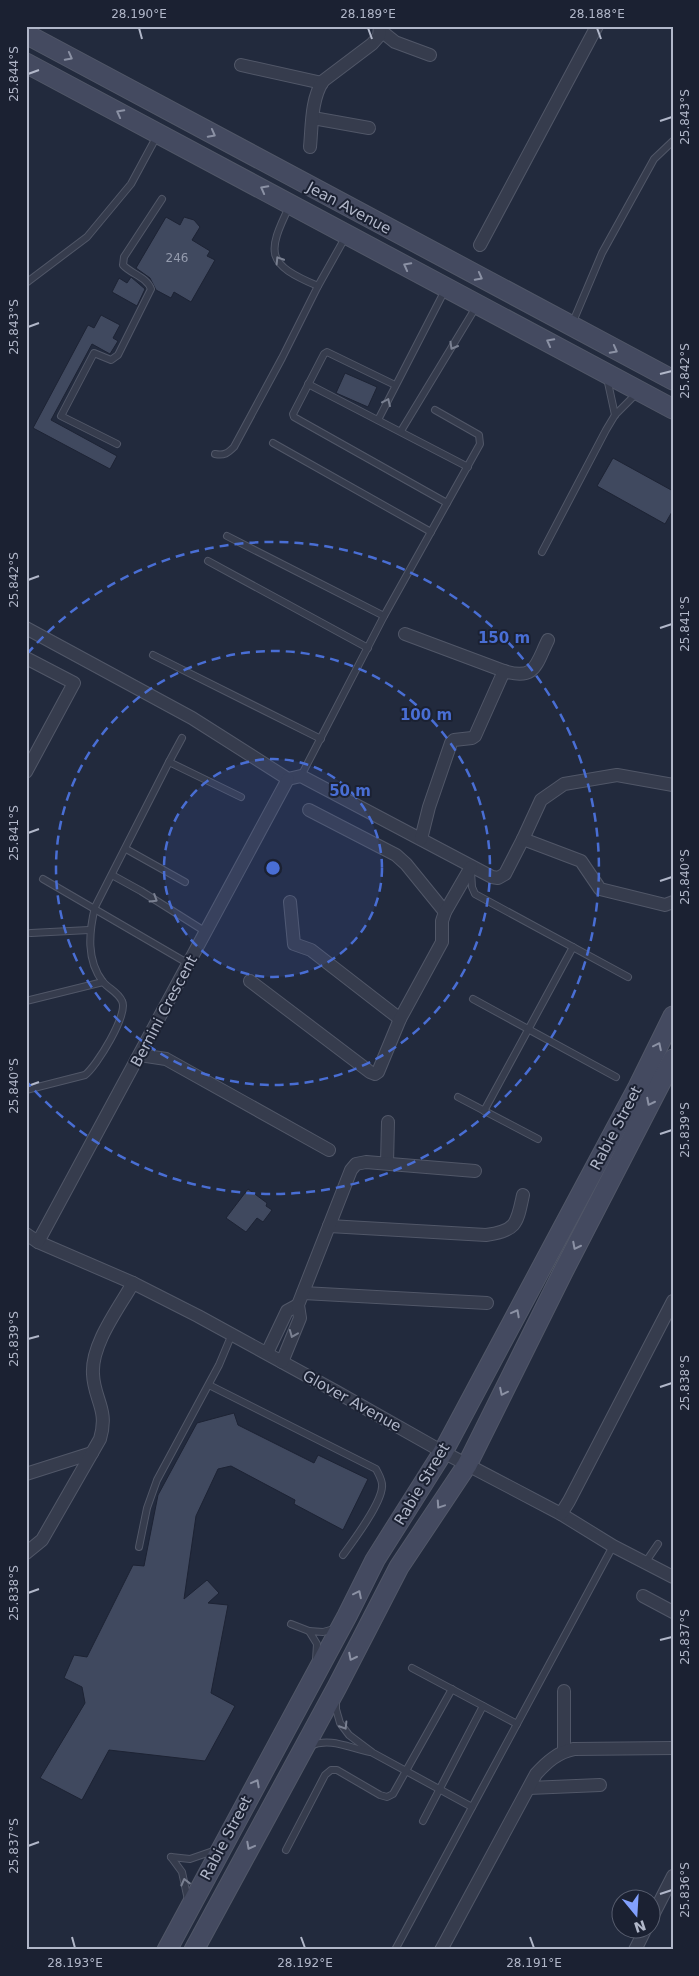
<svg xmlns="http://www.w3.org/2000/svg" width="699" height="1976" font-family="'DejaVu Sans',sans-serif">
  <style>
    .building { fill: #40495f; stroke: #1d2334 }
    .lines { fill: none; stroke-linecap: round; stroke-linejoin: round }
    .service-casing { stroke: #515768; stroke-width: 8 }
    .minor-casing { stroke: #515768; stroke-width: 14 }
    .secondary-casing { stroke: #515768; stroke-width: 21 }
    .service { stroke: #363c4d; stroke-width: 6 }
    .minor { stroke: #363c4d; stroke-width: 12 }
    .secondary { stroke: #444a60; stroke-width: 19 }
    .oneway { stroke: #8b91a4 }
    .oneway2 { stroke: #7a8091 }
    .ticks { fill: none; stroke: #b1b7c9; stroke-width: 2 }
    .ring { fill: none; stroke: #496ed4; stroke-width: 2.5; stroke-dasharray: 9 6 }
    .labels { text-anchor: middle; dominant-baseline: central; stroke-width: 4; stroke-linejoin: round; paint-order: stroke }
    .number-label { font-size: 12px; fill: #959cae }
    .street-label { font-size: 15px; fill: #b1b7c9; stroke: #1b2132 }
    .centre { fill: #496ed4; stroke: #1b2132; stroke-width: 2.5 }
    .ring-label { font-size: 15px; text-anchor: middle; font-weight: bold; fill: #496ed4; stroke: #1b2132; stroke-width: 4; stroke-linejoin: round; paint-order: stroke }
    .neatline { fill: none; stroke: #b1b7c9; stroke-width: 2 }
    .ticks-label { font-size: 12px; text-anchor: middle; fill: #b1b7c9 }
  </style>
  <rect width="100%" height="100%" fill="#222a3d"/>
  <g class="building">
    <path d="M166 217 180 225 184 217 194 220 200 227 192 240 210 251 207 256 215 260 191 302 174 292 171 298 156 290 150 278 136 268Z"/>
    <path d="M131 277 145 289 137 306 112 292 119 278 127 283Z"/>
    <path d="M101 315 120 325 113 338 118 341 110 354 92 344 51 420 117 456 110 469 33 428 88 325 94 328Z"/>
    <path d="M345 373 377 387 368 407 336 393Z"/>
    <path d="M613 458 673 491V510L665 524 597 486Z"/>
    <path d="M248 1189 267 1203 266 1206 272 1210 263 1222 257 1218 246 1232 226 1218Z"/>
    <path d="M234 1413 238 1425 314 1463 318 1455 368 1479 343 1530 294 1504 295 1500 231 1466 218 1469 196 1516 184 1599 207 1580 219 1593 208 1603 228 1605 211 1693 235 1706 205 1761 109 1750 82 1800 40 1778 85 1703 82 1687 64 1678 74 1655 87 1657 133 1565 144 1566 158 1495 197 1423Z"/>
  </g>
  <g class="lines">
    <g class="service-casing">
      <g id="service">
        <path d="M290 205C266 254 266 264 318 286"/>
        <path d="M26 283 87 237 131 184 158 134"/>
        <path d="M572 324 602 253 654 159 673 141"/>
        <path d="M607 378 615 415"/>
        <path d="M308 384 468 467"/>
        <path d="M395 385 327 352 324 354 293 414 294 417 301 421 447 503"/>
        <path d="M378 420 445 290"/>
        <path d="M401 431 476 307"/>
        <path d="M273 443 431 532"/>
        <path d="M117 444 61 416 94 353 111 360 118 355 151 289C147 277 131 274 123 265L124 257 162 199"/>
        <path d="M215 454C224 456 228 453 234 447L282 358 318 286 346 236"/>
        <path d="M227 536 384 616"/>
        <path d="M542 552 606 430 615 415 637 393"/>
        <path d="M208 561 368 648"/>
        <path d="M153 655 321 739"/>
        <path d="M169 762 182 738"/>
        <path d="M301 776 384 616 480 444 479 435 435 410"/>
        <path d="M126 849 185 882"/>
        <path d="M471 871 472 887 475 894 628 977"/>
        <path d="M112 875 141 891 206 932"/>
        <path d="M43 879 189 964"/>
        <path d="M31 933 89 930"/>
        <path d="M473 999 616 1077"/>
        <path d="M26 1001 103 982"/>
        <path d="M26 1090 85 1075C96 1067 129 1014 122 1001 118 992 109 989 103 982 86 960 89 932 95 907L169 762 241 797"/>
        <path d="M458 1097 538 1139"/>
        <path d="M484 1111 573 947"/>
        <path d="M209 1385 376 1469C379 1475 383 1481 382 1487 381 1504 354 1540 343 1555"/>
        <path d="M139 1547 147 1508 157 1480 219 1365 232 1334"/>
        <path d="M645 1563 658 1544"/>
        <path d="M291 1624 309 1631"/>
        <path d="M316 1660 317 1644 309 1631 323 1632 334 1629"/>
        <path d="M412 1668 517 1724"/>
        <path d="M336 1700V1709L340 1723 349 1735 373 1753 472 1807"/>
        <path d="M310 1746C330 1737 349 1748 370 1752"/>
        <path d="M423 1821 483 1706"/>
        <path d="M286 1850 325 1775 331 1770H337L380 1795 387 1797 393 1794 452 1689"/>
        <path d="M171 1857 182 1872 188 1900"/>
        <path d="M171 1857 190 1859 216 1850"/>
        <path d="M395 1950 613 1546"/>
      </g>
    </g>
    <g class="minor-casing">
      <g id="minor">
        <path d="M380 30 395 42 430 55"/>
        <path d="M241 65 322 83"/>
        <path d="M313 118 369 128"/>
        <path d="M310 147C312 126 311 99 323 81L372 44 379 36 380 26"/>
        <path d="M480 245 597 26"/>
        <path d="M26 628 192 718 288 779 301 776 492 877 498 878 505 874 523 839 581 861 600 889 665 905 673 902"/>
        <path d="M405 634 504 671"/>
        <path d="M26 658 74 683 26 772"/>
        <path d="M309 810 396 855 406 864 445 912"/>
        <path d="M421 839 429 807 451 743 454 740 472 738 475 736 504 671C536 681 536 664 548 640"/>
        <path d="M523 839 541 800 564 784 617 775 673 785"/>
        <path d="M290 902 294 944 311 950 400 1019"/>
        <path d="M250 981 370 1072 375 1074 378 1072 400 1019 442 942V921L445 912 471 867"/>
        <path d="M140 1055 166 1059 329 1150"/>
        <path d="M387 1163 388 1122"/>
        <path d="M329 1226 486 1235C517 1231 517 1223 523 1195"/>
        <path d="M26 1234 38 1242 133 1283 198 1316 335 1391 443 1452 561 1514 613 1546 673 1577"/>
        <path d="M38 1242 288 779"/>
        <path d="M303 1293 487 1303"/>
        <path d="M267 1353 287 1311 298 1305"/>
        <path d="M282 1362 300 1318 298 1305 351 1170 356 1164 366 1162 475 1171"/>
        <path d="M26 1474 92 1453"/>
        <path d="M561 1514 569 1501 673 1301"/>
        <path d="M26 1553 42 1540 100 1439C109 1409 94 1400 93 1374 91 1344 119 1308 133 1283"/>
        <path d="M643 1596 673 1612"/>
        <path d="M564 1691V1751"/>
        <path d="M529 1788 600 1785"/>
        <path d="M652 1917 673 1876"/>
        <path d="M441 1950 536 1774C547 1762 558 1752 574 1749L673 1748"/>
        <path d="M635 1950 646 1928"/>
      </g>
    </g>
    <g class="secondary-casing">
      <g id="secondary">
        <path d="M26 34 673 380"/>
        <path d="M26 63 673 409"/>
        <path d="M167 1950 347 1616 375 1560 443 1452 638 1087 673 1016"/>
        <path d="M194 1950 337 1687 399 1567 467 1465 563 1272 673 1059"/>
      </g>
    </g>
    <use href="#service" class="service"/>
    <use href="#minor" class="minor"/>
    <use href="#secondary" class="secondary"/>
  </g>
  <defs><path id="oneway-chevron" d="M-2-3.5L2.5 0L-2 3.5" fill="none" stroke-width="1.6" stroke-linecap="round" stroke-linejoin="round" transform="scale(1.25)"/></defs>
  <g class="oneway">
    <use href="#oneway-chevron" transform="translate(69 57) rotate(28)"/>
    <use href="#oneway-chevron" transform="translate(120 113) rotate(-152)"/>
    <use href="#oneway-chevron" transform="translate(212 134) rotate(28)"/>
    <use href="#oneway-chevron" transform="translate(264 189) rotate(-152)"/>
    <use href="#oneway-chevron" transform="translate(407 266) rotate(-152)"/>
    <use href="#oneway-chevron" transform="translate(479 277) rotate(28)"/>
    <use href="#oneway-chevron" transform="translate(550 342) rotate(-152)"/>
    <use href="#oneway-chevron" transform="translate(614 350) rotate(28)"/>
    <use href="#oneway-chevron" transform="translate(658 1046) rotate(-64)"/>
    <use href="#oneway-chevron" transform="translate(650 1102) rotate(117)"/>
    <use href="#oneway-chevron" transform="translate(576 1246) rotate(117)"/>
    <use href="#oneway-chevron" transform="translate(516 1313) rotate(-62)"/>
    <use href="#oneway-chevron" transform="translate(503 1392) rotate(116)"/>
    <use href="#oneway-chevron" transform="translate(440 1505) rotate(124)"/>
    <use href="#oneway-chevron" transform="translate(358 1594) rotate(-64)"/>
    <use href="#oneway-chevron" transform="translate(352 1657) rotate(117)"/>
    <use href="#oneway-chevron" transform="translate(256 1783) rotate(-62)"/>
    <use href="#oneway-chevron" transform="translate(250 1846) rotate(118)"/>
  </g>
  <g class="oneway2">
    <use href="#oneway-chevron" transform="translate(279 260) rotate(-122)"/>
    <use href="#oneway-chevron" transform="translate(453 346) rotate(120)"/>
    <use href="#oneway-chevron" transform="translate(387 402) rotate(-65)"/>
    <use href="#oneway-chevron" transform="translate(154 899) rotate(32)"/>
    <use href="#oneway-chevron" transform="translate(293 1334) rotate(112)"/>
    <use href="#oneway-chevron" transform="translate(344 1726) rotate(58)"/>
    <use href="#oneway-chevron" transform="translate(185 1882) rotate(-104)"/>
  </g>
  <path class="ticks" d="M139 28 142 39M368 28 372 39M597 28 601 39M28 74 39 70M660 121 672 117M28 327 39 323M660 374 672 371M28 580 39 576M660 628 672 624M28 833 39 829M660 881 672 877M28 1086 39 1082M660 1134 672 1130M28 1339 39 1336M660 1387 672 1383M28 1593 39 1589M660 1640 672 1637M28 1846 39 1842M660 1894 672 1890M72 1937 75 1948M301 1937 305 1948M530 1937 534 1948"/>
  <circle cx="273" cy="868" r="109" fill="#496ed4" fill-opacity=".12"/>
  <g class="ring">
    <circle cx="273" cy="868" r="109"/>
    <circle cx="273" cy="868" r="217"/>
    <path d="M27 654A326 326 0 1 1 27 1082"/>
  </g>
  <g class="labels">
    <g class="number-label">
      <text x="177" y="258">246</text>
    </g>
    <g class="street-label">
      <text transform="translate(349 208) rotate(28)">Jean Avenue</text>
      <text transform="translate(164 1011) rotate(-62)">Bernini Crescent</text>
      <text transform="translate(616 1128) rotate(-62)">Rabie Street</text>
      <text transform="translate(352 1401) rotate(29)">Glover Avenue</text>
      <text transform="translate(422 1484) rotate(-59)">Rabie Street</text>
      <text transform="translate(226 1838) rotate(-62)">Rabie Street</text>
    </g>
  </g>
  <circle cx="273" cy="868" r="8" class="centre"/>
  <g class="ring-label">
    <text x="504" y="643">150 m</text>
    <text x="426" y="720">100 m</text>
    <text x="350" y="796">50 m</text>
  </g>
  <rect width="699" height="1976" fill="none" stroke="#1b2132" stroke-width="55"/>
  <g transform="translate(636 1914) rotate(162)"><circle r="24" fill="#1b2132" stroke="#575d6e"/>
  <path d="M0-4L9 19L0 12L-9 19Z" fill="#82a0fd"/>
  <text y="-8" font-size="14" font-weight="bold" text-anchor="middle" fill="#b1b7c9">N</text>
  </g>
  <rect x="28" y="28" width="644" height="1920" class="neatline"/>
  <g class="ticks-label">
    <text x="139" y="18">28.190°E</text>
    <text x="368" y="18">28.189°E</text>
    <text x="597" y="18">28.188°E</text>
    <text transform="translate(14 74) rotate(-90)" y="4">25.844°S</text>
    <text transform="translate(685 117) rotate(-90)" y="4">25.843°S</text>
    <text transform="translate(14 327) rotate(-90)" y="4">25.843°S</text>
    <text transform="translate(685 371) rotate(-90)" y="4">25.842°S</text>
    <text transform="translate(14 580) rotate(-90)" y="4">25.842°S</text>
    <text transform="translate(685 624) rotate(-90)" y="4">25.841°S</text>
    <text transform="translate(14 833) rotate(-90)" y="4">25.841°S</text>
    <text transform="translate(685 877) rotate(-90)" y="4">25.840°S</text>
    <text transform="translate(14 1086) rotate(-90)" y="4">25.840°S</text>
    <text transform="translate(685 1130) rotate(-90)" y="4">25.839°S</text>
    <text transform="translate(14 1339) rotate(-90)" y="4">25.839°S</text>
    <text transform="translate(685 1383) rotate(-90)" y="4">25.838°S</text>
    <text transform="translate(14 1593) rotate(-90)" y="4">25.838°S</text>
    <text transform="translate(685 1637) rotate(-90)" y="4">25.837°S</text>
    <text transform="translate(14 1846) rotate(-90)" y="4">25.837°S</text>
    <text transform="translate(685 1890) rotate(-90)" y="4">25.836°S</text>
    <text x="75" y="1967">28.193°E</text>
    <text x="305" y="1967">28.192°E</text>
    <text x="534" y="1967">28.191°E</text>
  </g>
</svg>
